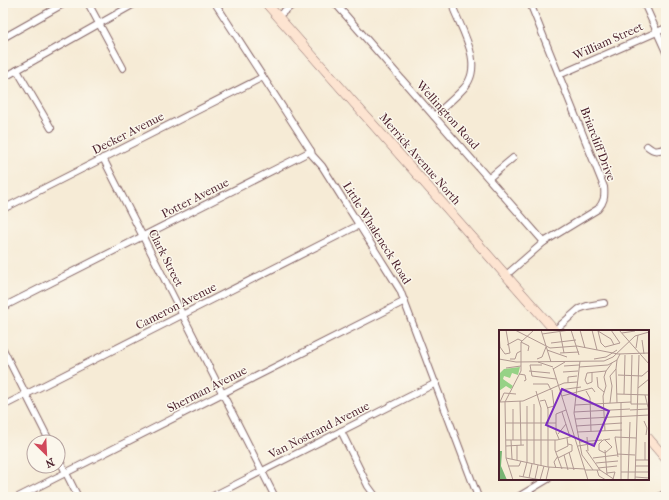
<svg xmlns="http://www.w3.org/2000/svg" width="669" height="500" font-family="'IM FELL French Canon',serif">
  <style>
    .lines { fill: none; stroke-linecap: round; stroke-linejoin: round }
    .street-casing { stroke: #866667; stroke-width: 8 }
    .secondary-casing { stroke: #866667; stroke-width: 10 }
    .street { stroke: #fff; stroke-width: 6 }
    .secondary { stroke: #fde4d1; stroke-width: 9 }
    .labels { text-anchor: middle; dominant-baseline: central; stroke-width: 3; stroke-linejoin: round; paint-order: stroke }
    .street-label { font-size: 12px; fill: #4a1f2b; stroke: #fbf7ec }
    .inset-road { fill: none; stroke: #b19992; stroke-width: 1 }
    .view { fill: #7b2cbf; fill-opacity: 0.15; stroke: #7b2cbf; stroke-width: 2 }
    .inset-edge { fill: none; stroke: #4a1f2b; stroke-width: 2 }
  </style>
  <rect width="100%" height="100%" fill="#fbf7ec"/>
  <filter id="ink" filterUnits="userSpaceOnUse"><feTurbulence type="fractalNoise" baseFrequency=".025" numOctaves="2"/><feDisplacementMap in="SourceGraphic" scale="8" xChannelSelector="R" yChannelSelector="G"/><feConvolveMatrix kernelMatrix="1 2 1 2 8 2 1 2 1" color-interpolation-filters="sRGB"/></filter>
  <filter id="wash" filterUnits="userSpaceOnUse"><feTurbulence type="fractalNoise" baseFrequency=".012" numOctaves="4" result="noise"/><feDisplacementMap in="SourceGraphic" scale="16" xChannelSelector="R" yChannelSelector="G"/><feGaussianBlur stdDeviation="0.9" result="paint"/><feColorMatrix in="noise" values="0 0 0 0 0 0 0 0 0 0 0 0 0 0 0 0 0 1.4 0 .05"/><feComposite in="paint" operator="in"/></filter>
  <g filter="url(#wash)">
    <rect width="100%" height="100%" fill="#f6ebd6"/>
  </g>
  <g filter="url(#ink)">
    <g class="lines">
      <g class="street-casing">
        <g id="street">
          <path d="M88 3 123 68"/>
          <path d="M215 3 311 151 312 155 322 166 400 290 478 497"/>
          <path d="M335 3 544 242"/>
          <path d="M644 3 666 52"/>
          <path d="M278 16 295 3"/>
          <path d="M3 38 65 3"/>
          <path d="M17 70 51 128"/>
          <path d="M559 75 666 28"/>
          <path d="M3 78 136 3"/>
          <path d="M434 116C444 107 455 98 464 88 484 66 463 32 454 10L453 3"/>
          <path d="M647 146C654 152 658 151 666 148"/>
          <path d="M103 158 275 497"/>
          <path d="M489 178 513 158"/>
          <path d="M3 209 263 77"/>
          <path d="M505 276 544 242 598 209C604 202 605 197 604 187L530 3"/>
          <path d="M3 307 311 151"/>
          <path d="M555 330 579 309 587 306 604 303"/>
          <path d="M3 349 50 442"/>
          <path d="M3 406 359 225"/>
          <path d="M341 431 368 486 376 497"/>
          <path d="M58 457 78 497"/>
          <path d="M18 497 405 301"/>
          <path d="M211 497 436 383"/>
          <path d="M518 497 548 479"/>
          <path d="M659 497 666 493"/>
        </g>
      </g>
      <g class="secondary-casing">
        <g id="secondary">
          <path d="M266 3 555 331"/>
          <path d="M648 438 666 459"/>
        </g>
      </g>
      <use href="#street" class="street"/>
      <use href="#secondary" class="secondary"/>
    </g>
  </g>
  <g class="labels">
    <g class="street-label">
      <text transform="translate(608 41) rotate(-24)">William Street</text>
      <text transform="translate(448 115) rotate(48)">Wellington Road</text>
      <text transform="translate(128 133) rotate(-27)">Decker Avenue</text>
      <text transform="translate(598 144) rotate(69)">Briarcliff Drive</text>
      <text transform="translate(420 159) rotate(49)">Merrick Avenue North</text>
      <text transform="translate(195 198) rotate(-27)">Potter Avenue</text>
      <text transform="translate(377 233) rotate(58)">Little Whaleneck Road</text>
      <text transform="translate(166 258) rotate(63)">Clark Street</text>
      <text transform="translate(176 306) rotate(-27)">Cameron Avenue</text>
      <text transform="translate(207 389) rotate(-27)">Sherman Avenue</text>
      <text transform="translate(319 430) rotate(-27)">Van Nostrand Avenue</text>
    </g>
  </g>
  <g transform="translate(499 330)">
    <rect width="150" height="150" fill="#f6ebd6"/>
    <path d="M21 37 19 45 13 43 11 48 5 46 4 49 14 56 12 59 7 56 0 61V44L5 39Z" fill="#96d286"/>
    <path d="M0 121H3L2 136 8 150H1Z" fill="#78b473"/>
    <path class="inset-road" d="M16 0 51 18 78 16 119 24 150 23M42 0 52 32M72 0 80 25M81 0 86 18M93 0 98 20M120 0 150 34M99 1 112 9 115 15M99 1 102 13 106 17M61 2 65 23M123 3 136 1M0 4 1 17M43 4 71 0M143 10 145 24M22 12 30 16 29 21M52 13 77 10M8 15 19 9 23 11M1 17 6 24 11 23 7 0M106 17 121 13 112 0M137 18 139 5M48 20 68 27M61 23 80 22M0 29 17 32 105 31 114 27 136 6 150 2M11 29H16L18 23 22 21M38 29 43 27 47 17M95 29 107 27 118 20M81 31 75 83 83 125 94 140M39 32 54 37M43 35H31L33 46 57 49M65 36 80 35M80 37 109 35 118 30 121 24M7 38 22 36M54 38 89 150M54 39 66 32M117 39 118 73M30 41 51 43M64 42 79 41M20 44 26 45 27 50 25 51M119 45 143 46 150 40M98 47 99 57 105 62M86 50 88 43 107 41 113 33M86 50 88 54 93 52V42M69 53V47L78 46M34 54H49L52 60M139 58 150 49M61 60 82 57M37 61 42 78V136M87 61 91 68 92 102M17 64 5 63 1 72 24 71 65 53 78 52M118 64 150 65M125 64 126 25M132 65 133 25M132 65V74H148M146 65 150 81M63 66 93 58 96 62M21 71 22 115M41 71 46 70 49 79V137M111 73 113 56 111 46 117 39 118 30M122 73V150M35 74V134M76 75 132 72M48 78 55 76 53 60M14 79V110M131 80 149 79M63 82 71 107M75 82 131 79M76 89 150 85M145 91 148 98 147 105M6 93H57M77 96 123 93M106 101 104 66 107 56 105 47 107 41M78 102 123 100M59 104 67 94M88 107 89 121M60 109 57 102V84L67 80M7 110H58L75 106M12 110 13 129M56 110V120L63 139M106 110 113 117 106 123 100 120V114L104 110 111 109M80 112 103 110M18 115V130M7 116 25 115M79 116 97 113M87 120 101 140M106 120 108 145M57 122 69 116 68 108M70 122 75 140M118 124 136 125M65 125 69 140M119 127 116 107 137 108M7 128 49 137 86 139M59 128 73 121V115L69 114M94 128 118 125M136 130H150M146 130V112M97 133 119 131M9 136H20L22 131M136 136H150M57 138 55 132 59 126M99 138 118 136M86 140H101L116 150M98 140 100 146 107 150M122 142H136M136 142H150M108 143 116 142 114 149M20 146 42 150M24 147 28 132V76M136 147 150 148M30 148 33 134M36 149 39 135M14 150 7 128 6 72 22 41V12L35 0M41 150 45 136M47 150 50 137M129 150 131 92M136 150 140 25"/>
    <path class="view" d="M63 59 110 81 95 116 47 95Z"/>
    <rect width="150" height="150" class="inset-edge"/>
  </g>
  <rect width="669" height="500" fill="none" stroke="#fbf7ec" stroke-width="16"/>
  <g transform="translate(46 454) rotate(156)"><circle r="19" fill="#fbf7ec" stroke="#b4a19f"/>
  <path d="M0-3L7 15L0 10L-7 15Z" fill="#d1495b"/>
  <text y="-6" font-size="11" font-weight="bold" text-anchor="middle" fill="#4a1f2b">N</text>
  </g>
</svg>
